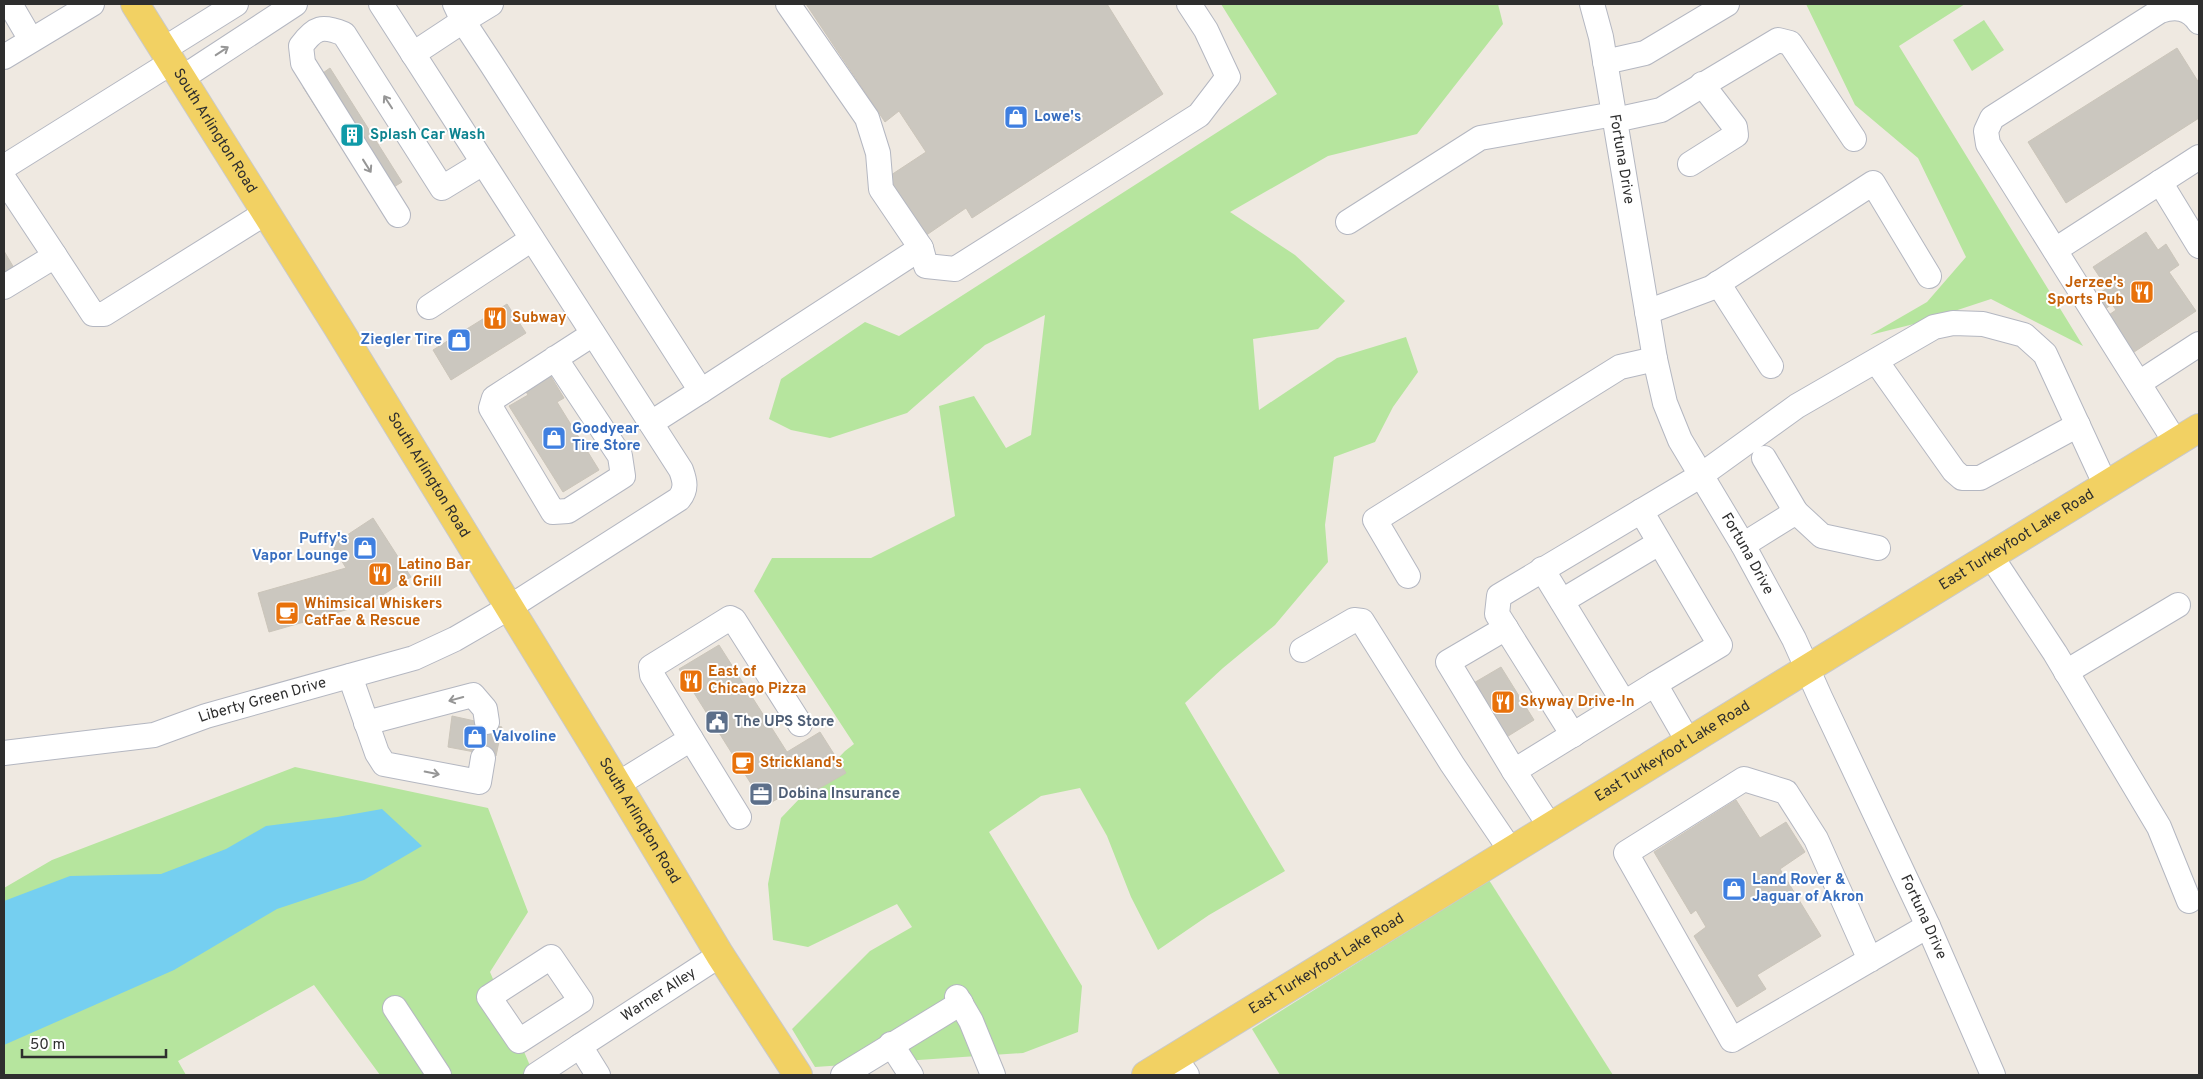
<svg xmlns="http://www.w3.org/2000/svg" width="2203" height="1079" font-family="Overpass,sans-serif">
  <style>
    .green { fill: #b6e59e }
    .water { fill: #75cff0 }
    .building { fill: #cbc7bf; stroke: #cbc5ba }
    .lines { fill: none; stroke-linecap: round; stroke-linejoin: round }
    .minor-tunnel { stroke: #c8c4bd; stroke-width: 24; stroke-dasharray: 24 12; stroke-linecap: butt }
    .minor-casing { stroke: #b4b7c1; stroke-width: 26 }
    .major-casing { stroke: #c9c9c9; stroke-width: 30 }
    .minor { stroke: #fff; stroke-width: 24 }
    .major { stroke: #f2d163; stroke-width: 28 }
    .oneway { stroke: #969696 }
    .labels { text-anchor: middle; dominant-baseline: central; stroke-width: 4; stroke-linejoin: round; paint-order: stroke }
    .shop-label { font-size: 15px; font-weight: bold; fill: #366cbe; stroke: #fff; text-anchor: start }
    .street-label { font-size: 15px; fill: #2e2e2e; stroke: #fff }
    .culture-label { font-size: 15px; font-weight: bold; fill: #0d838f; stroke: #fff; text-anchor: start }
    .food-label { font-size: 15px; font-weight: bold; fill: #c56008; stroke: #fff; text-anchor: start }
    .service-label { font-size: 15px; font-weight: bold; fill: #4e5e75; stroke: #fff; text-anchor: start }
  </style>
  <rect width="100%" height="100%" fill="#efe9e1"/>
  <g class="green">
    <path d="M1221 4H1498L1503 24 1417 134 1328 156 1230 212 1295 255 1345 301 1318 329 1253 339 1259 410 1337 358 1406 337 1418 372 1393 407 1375 442 1334 457 1325 525 1328 562 1275 625 1223 668 1185 703 1285 871 1209 915 1158 950 1131 897 1107 836 1080 788 1041 796 989 832 1082 986 1078 1032 1023 1053 815 1067 792 1029 870 951 912 927 897 904 808 947 773 940 768 884 781 818 845 751 854 744 754 591 772 558H871L955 516 939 406 974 396 1006 448 1031 435 1045 315 985 345 907 413 830 438 791 430 769 419 781 379 865 322 899 336 1277 94Z"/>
    <path d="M1806 4H1965L1899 46 2083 346 1991 299 1918 323 1870 335 1927 302 1966 257 1918 158 1855 105Z"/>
    <path d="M1984 20 2004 50 1972 71 1953 40Z"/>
    <path d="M295 767 488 808 528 912 490 972 534 1075H380L314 985 178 1061 186 1075H4V888L52 860Z"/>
    <path d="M1489 880 1613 1075H1280L1252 1029Z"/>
  </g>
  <path class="water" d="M382 809 422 846 364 880 277 909 174 970 4 1045V901L70 876 161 874 226 849 266 826 337 817Z"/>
  <g class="building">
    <path d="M806 4H1107L1163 94 972 218 966 208 925 236 888 177 926 152 899 111 885 122Z"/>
    <path d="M2177 48 2199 83V118L2066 203 2028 142Z"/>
    <path d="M330 68 402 182 374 199 303 87Z"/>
    <path d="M2146 232 2158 250 2166 244 2179 265 2169 272 2196 311 2131 354 2106 317 2116 310 2112 304 2104 310 2095 296 2107 288 2093 267Z"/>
    <path d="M4 251 14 268 4 274Z"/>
    <path d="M507 304 526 333 451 380 433 350Z"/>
    <path d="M550 375 564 398 557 402 599 470 563 492 509 406 528 395 525 390Z"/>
    <path d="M373 518 411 577 370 603 269 632 258 593 346 568 332 545Z"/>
    <path d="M719 645 787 752 820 732 846 773 804 797 798 787 765 806 679 669Z"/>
    <path d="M1501 667 1534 720 1505 738 1472 684Z"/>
    <path d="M452 716 502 727 496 756 448 747Z"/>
    <path d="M1736 800 1760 838 1786 822 1805 852 1780 869 1821 936 1757 975 1766 989 1737 1007 1694 936 1706 927 1696 910 1691 914 1654 852Z"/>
  </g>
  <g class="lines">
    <path class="minor-tunnel" d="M483 758 487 722"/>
    <g class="minor-casing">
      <g id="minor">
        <path d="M10 4 31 40"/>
        <path d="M455 4 463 21 491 4"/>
        <path id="s1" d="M1592 4 1601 37 1655 359 1665 403 1680 440 1743 545 1794 639 1820 697 1928 926 1993 1075"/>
        <path d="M164 49 236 4"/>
        <path d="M413 54 463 21 492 65 701 391 651 423"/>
        <path d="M4 57 92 4"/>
        <path d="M1605 62 1645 53 1727 4"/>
        <path d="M182 78 295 4"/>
        <path d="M1615 120 1661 110 1778 40 1790 43 1854 139"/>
        <path d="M1690 164 1736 135 1735 127 1702 84"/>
        <path d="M4 167 172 62"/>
        <path d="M4 179 55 256"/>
        <path d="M2160 182 2199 246"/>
        <path d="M398 215 303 63 301 46C315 27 322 25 344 34L442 188 483 163"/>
        <path d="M1348 222 1480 138 1614 114"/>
        <path d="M921 248 926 266 955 269 1199 115 1228 77 1206 30 1189 4"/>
        <path d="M2055 250 2199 157"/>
        <path d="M1718 283 1771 366"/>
        <path d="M4 287 55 256 93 314H104L267 212"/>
        <path d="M429 307 532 239"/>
        <path d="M1647 312 1711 288 1873 183 1929 276"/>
        <path d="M555 358 620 456 623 476 568 511 553 512 491 408 494 398 593 334"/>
        <path d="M1876 361 1954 471 1962 478H1980L2078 425"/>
        <path d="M2139 383 2199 344"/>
        <path d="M701 391 921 248 881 189 878 153 867 118 788 4"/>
        <path d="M2176 443 1988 144 1986 131 1992 118 2160 11C2175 6 2189 7 2199 22"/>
        <path d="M1764 458 1796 512"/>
        <path d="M1641 511 1720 645 1655 684"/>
        <path d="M1743 545 1796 512 1822 536 1878 548"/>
        <path d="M1991 556 2055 653 2159 827 2189 901"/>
        <path d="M1542 569 1624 703"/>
        <path d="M1408 576 1375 520 1620 367 1655 359"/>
        <path d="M1562 601 1659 543"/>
        <path d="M1506 628 1448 662 1514 771"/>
        <path d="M1302 650 1354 620 1362 621 1452 764 1511 851"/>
        <path d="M2066 672 2178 605"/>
        <path d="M350 676 377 753 384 764 479 782 483 758"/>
        <path d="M366 723 473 695 485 709 487 722"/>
        <path d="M1573 735 1497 614 1499 596 1700 476 1797 406 1934 327 1953 323 1983 324 2024 335 2045 354 2106 486"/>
        <path d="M691 739 739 817"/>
        <path id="s2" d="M4 753 154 735 206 716 414 658 455 639 510 607 679 499C687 489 685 481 681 470L381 4"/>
        <path d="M618 784 691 739 652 675 651 667 730 618 734 620 800 724"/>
        <path d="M1551 828 1514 771 1655 684 1689 743"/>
        <path d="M551 957 581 1001 519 1041 489 997Z"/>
        <path d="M1870 960 1816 839 1786 792 1744 779 1626 853 1732 1040 1928 926"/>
        <path d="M957 997 971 1021 993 1075"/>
        <path d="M395 1008 439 1075"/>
        <path d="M891 1044 911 1075"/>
        <path d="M1175 1058 1187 1075"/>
        <path d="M536 1075 580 1046"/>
        <path id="s3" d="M598 1075 580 1046 720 955"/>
        <path d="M843 1075 961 1003"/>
      </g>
    </g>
    <g class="major-casing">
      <g id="major">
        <path id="s4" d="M135 4 337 326 598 752 720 955 798 1075"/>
        <path id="s5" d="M1146 1075 2199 428"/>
      </g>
    </g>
    <use href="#minor" class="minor"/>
    <use href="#major" class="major"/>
  </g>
  <defs><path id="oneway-shaft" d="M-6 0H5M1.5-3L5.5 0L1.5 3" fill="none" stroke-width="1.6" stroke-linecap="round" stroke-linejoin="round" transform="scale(1.25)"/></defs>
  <g class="oneway">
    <use href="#oneway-shaft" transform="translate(222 51) rotate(-33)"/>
    <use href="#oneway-shaft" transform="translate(388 102) rotate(-123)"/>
    <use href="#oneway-shaft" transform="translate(367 166) rotate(58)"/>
    <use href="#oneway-shaft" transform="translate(456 699) rotate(165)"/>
    <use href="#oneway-shaft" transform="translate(432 773) rotate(11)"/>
  </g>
  <defs>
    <g id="shop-square" transform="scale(1.25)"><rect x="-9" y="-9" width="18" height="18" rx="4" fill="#3f7fe0" stroke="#fff"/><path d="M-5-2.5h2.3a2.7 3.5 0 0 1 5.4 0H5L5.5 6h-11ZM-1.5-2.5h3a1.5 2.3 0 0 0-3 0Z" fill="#fff"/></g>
    <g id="building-square" transform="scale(1.25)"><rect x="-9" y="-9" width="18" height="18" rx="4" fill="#0f9aa8" stroke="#fff"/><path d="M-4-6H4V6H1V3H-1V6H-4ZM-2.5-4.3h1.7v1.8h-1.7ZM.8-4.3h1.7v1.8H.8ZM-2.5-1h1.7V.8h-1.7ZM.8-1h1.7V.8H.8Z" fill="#fff"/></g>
    <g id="restaurant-square" transform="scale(1.25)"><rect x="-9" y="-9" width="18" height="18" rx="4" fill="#e8710a" stroke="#fff"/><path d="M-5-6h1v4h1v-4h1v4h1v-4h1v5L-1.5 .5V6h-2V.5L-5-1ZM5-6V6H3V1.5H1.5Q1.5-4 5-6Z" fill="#fff"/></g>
    <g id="cafe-square" transform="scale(1.25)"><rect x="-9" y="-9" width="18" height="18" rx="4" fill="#e8710a" stroke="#fff"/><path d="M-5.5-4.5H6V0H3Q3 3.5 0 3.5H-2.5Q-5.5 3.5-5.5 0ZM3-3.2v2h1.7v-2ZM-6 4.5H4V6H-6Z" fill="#fff"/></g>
    <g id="civic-square" transform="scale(1.25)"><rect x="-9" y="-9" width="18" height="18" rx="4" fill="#5c6f8a" stroke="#fff"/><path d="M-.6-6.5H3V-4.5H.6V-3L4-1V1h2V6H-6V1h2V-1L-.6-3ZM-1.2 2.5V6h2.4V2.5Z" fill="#fff"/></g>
    <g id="office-square" transform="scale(1.25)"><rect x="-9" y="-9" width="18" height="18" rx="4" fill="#5c6f8a" stroke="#fff"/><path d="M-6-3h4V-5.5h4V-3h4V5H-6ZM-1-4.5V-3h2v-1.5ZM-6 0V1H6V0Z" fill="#fff"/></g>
  </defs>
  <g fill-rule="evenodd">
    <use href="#shop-square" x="1016" y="117"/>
    <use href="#building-square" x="352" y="135"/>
    <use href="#restaurant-square" x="2142" y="292"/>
    <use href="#restaurant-square" x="495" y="318"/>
    <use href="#shop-square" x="459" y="340"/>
    <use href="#shop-square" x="554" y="438"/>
    <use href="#shop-square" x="365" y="548"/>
    <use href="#restaurant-square" x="380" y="574"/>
    <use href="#cafe-square" x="287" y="613"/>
    <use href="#restaurant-square" x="691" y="681"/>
    <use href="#restaurant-square" x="1503" y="702"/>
    <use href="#civic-square" x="717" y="722"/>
    <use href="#shop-square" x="475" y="737"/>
    <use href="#cafe-square" x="743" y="763"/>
    <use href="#office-square" x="761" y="794"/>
    <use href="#shop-square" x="1734" y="889"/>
  </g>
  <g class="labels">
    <g class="shop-label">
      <text x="1034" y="117">Lowe's</text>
      <text x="442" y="340" text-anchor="end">Ziegler Tire</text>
      <text x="572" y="429">Goodyear<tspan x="572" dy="17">Tire Store</tspan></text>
      <text x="348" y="539" text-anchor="end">Puffy's<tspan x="348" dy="17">Vapor Lounge</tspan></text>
      <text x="492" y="737">Valvoline</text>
      <text x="1752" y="880">Land Rover &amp;<tspan x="1752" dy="17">Jaguar of Akron</tspan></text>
    </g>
    <g class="street-label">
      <text stroke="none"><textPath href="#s4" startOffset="150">South Arlington Road</textPath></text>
      <text stroke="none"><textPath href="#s1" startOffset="158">Fortuna Drive</textPath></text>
      <text stroke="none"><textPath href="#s4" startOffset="555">South Arlington Road</textPath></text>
      <text stroke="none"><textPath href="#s5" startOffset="1022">East Turkeyfoot Lake Road</textPath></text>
      <text stroke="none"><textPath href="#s1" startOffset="578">Fortuna Drive</textPath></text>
      <text stroke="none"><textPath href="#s2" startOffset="265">Liberty Green Drive</textPath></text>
      <text stroke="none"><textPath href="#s5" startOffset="618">East Turkeyfoot Lake Road</textPath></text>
      <text stroke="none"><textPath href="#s4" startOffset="960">South Arlington Road</textPath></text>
      <text stroke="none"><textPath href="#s1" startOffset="982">Fortuna Drive</textPath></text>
      <text stroke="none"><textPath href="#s5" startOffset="212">East Turkeyfoot Lake Road</textPath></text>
      <text stroke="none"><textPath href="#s3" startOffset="128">Warner Alley</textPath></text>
    </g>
    <g class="culture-label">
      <text x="370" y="135">Splash Car Wash</text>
    </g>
    <g class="food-label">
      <text x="2124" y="283" text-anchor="end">Jerzee's<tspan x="2124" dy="17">Sports Pub</tspan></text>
      <text x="512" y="318">Subway</text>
      <text x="398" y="565">Latino Bar<tspan x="398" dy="17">&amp; Grill</tspan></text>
      <text x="304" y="604">Whimsical Whiskers<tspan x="304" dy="17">CatFae &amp; Rescue</tspan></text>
      <text x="708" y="672">East of<tspan x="708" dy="17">Chicago Pizza</tspan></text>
      <text x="1520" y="702">Skyway Drive-In</text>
      <text x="760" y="763">Strickland's</text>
    </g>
    <g class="service-label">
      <text x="734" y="722">The UPS Store</text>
      <text x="778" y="794">Dobina Insurance</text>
    </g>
  </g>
  <rect width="2203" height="1079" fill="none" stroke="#2e2e2e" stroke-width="10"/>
  <path d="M22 1049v8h144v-8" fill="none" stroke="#2e2e2e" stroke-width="2.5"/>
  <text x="30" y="1049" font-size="15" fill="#2e2e2e" stroke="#ffffff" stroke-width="4" paint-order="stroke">50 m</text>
</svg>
